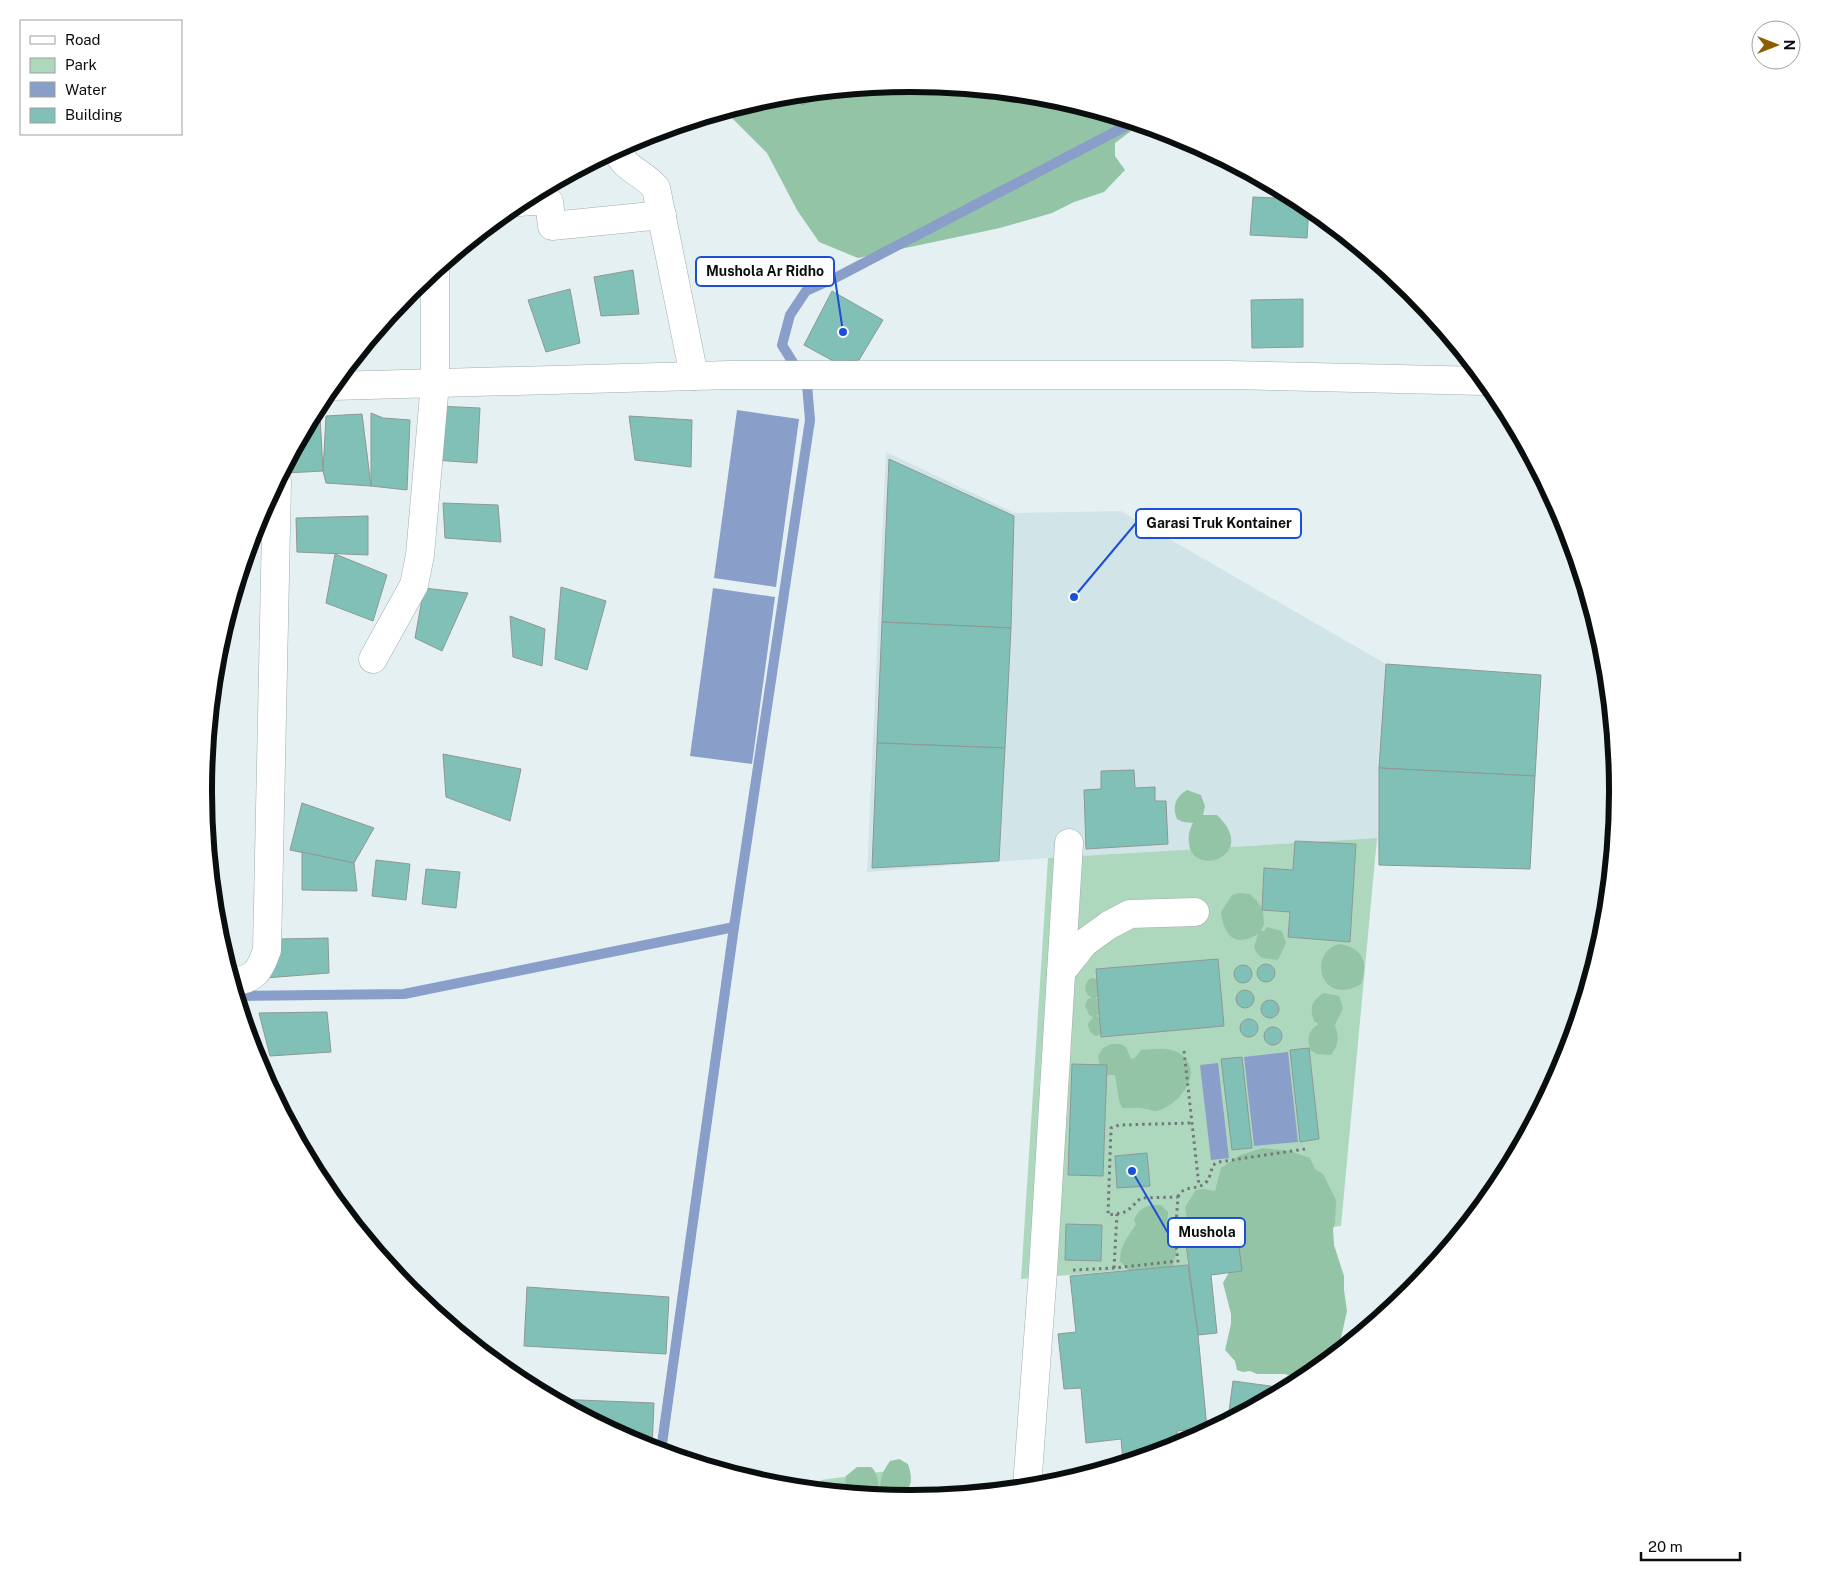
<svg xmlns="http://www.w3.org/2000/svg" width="1821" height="1582" font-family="'Public Sans',sans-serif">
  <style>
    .built { fill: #d1e5e9 }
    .green { fill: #aed8bd }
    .forest { fill: #93c4a5 }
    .water { fill: #899ec8 }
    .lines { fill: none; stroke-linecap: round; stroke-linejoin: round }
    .stream { stroke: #899ec8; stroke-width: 10 }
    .building { fill: #80c0b6; stroke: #8e9896 }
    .minor-casing { stroke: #a2acae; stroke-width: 29 }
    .path { stroke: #717879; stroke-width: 3; stroke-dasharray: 2.5 4; stroke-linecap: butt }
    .minor { stroke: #fff; stroke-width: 28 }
    .rim { fill: none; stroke: #0b0e0f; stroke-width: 6 }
    .leader { fill: none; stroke: #1d4ed8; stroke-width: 2 }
    .callout-dot { fill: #1d4ed8; stroke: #fff; stroke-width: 2 }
    .callout { fill: #fff; stroke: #1d4ed8; stroke-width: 2 }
    .callout-label { font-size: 14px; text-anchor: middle; font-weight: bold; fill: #0b0e0f }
  </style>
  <rect width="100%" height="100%" fill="#e5f0f2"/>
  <path class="built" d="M886 452 1015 513 1121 511 1386 664 1541 675 1530 869 1379 865 1377 838 1048 858 867 872Z"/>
  <g class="green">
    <path d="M1377 838 1341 1226 1186 1244 1188 1265 1021 1279 1048 858Z"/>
    <path d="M902 1469V1497L821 1489V1480Z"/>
  </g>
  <g class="forest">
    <path d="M911 84 1049 97 1139 125 1115 143V156L1125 170 1104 192 1074 202 1052 213 1000 228 858 258 819 242 797 210 767 153 728 114 730 110 773 97Z"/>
    <path d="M1187 790 1201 795 1205 806 1203 815H1217C1260 856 1193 878 1189 844 1188 835 1189 831 1193 823L1183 822 1177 819C1172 807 1175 797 1187 790Z"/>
    <path d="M1239 893 1250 894 1257 901 1263 910 1264 924 1261 931H1264L1267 927 1282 931 1286 943 1278 960C1265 958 1260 961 1254 947L1258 934C1235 948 1224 936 1221 912L1232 895Z"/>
    <path d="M1339 944C1362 947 1369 962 1361 984 1320 1008 1307 952 1339 944Z"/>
    <path d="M1092 978 1100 980 1102 994 1095 998 1100 1000 1102 1013 1096 1016 1102 1018V1034L1096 1036C1090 1033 1089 1031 1088 1024L1093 1017 1089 1015 1085 1005 1088 999 1092 998C1084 993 1084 987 1088 980Z"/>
    <path d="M1324 993 1339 996 1343 1008 1335 1025H1333L1335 1026C1340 1038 1338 1045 1331 1055L1317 1054 1311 1051C1306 1040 1308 1030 1319 1024L1314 1021C1309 1008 1312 1000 1324 993Z"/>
    <path d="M1111 1044H1120L1126 1047 1131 1059 1135 1058 1141 1050C1155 1049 1172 1046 1183 1056 1204 1074 1178 1106 1157 1111 1152 1112 1150 1109 1146 1109 1138 1107 1130 1108 1122 1108L1119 1100 1115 1075H1107L1099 1063 1098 1056 1103 1048Z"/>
    <path d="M1263 1148 1290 1151 1310 1158 1315 1169 1323 1174 1336 1200 1335 1223 1333 1229 1334 1245 1344 1276V1290L1347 1311 1338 1351 1301 1380 1285 1374H1257L1250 1371 1243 1372 1237 1370 1235 1361 1225 1350 1231 1324V1314L1223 1283 1232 1267 1229 1245 1220 1232C1197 1242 1187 1228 1185 1207L1196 1190 1203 1189 1215 1191 1221 1168 1240 1155Z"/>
    <path d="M1154 1205H1161L1168 1212 1167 1226 1178 1246 1172 1270 1132 1274 1120 1261C1120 1245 1128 1237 1136 1224L1134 1220C1138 1210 1144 1206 1154 1205Z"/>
    <path d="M899 1459 908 1464C913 1479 912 1486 902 1497L885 1496C875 1485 883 1471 890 1461Z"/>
    <path d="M857 1467H871C879 1474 879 1485 878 1495L847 1492 845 1488 846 1476Z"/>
  </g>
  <g class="water">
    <path d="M737 410 799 419 776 587 714 578Z"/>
    <path d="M713 588 775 597 752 764 690 756Z"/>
    <path d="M1288 1052 1298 1142 1254 1146 1244 1057Z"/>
    <path d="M1218 1063 1229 1158 1211 1160 1200 1065Z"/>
  </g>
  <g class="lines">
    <g class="stream">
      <path d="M237 996 404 994 734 927"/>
      <path d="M661 1451 734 927 810 420 807 385 782 345 790 315 806 291 837 277 1132 123"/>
    </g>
  </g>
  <g class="building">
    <path d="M834 91 802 105 798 95Z"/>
    <path d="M1253 197 1297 199 1304 203 1309 207 1307 238 1250 235Z"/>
    <path d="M633 270 639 314 601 316 594 277Z"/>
    <path d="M570 289 580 343 546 352 528 300Z"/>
    <path d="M832 291 883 320 859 360 835 362 804 345Z"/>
    <path d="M1303 299V347L1252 348 1251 300Z"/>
    <path d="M437 406 480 408 477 463 434 460Z"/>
    <path d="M371 413 383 418 410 420 407 490 371 486Z"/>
    <path d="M362 414 371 486 326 483 323 471 326 416Z"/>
    <path d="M320 416 323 471 286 473 285 468 312 417Z"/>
    <path d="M629 416 692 420 691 467 635 460Z"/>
    <path d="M889 459 1014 516 1011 628 882 622Z"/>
    <path d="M443 503 498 505 501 542 445 538Z"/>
    <path d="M368 516V555L297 552 296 518Z"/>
    <path d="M335 554 387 575 373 621 326 603Z"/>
    <path d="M561 587 606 601 587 670 555 659Z"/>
    <path d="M424 588 468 593 442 651 415 638Z"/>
    <path d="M510 616 545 629 542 666 513 657Z"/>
    <path d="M882 622 1011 628 1005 748 877 743Z"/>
    <path d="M1386 664 1541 675 1535 776 1379 768Z"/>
    <path d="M877 743 1005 748 999 861 872 868Z"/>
    <path d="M443 754 521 769 510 821 446 797Z"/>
    <path d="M1379 768 1535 776 1530 869 1379 865Z"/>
    <path d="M1134 770 1135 788 1155 787V801H1166L1168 844 1086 849 1084 790 1101 789V771Z"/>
    <path d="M302 803 374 828 354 863 290 850Z"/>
    <path d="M1295 841 1356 844 1350 942 1288 937 1290 912 1262 910 1264 868 1293 870Z"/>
    <path d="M302 852 354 863 357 891 302 890Z"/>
    <path d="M376 860 410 864 406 900 372 896Z"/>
    <path d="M426 869 460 872 456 908 422 904Z"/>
    <path d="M328 938 329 973 265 978 281 939Z"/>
    <path d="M1218 959 1224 1026 1101 1037 1096 969Z"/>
    <circle cx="1266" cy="973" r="9"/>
    <circle cx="1243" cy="974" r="9"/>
    <circle cx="1245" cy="999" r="9"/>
    <circle cx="1270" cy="1009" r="9"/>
    <path d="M327 1012 331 1052 270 1056 259 1013Z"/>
    <circle cx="1249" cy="1028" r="9"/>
    <circle cx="1273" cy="1036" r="9"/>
    <path d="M1309 1048 1319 1139 1300 1142 1290 1050Z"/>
    <path d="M1242 1057 1252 1148 1232 1150 1221 1059Z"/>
    <path d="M1072 1064 1107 1065 1103 1176 1068 1175Z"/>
    <path d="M1147 1153 1150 1186 1117 1188 1115 1156Z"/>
    <path d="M1066 1224 1102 1225 1101 1261 1065 1260Z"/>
    <path d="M1238 1238 1242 1271 1211 1275 1217 1333 1198 1335 1186 1244Z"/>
    <path d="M1188 1265 1198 1335 1207 1428 1177 1431 1179 1445 1123 1461 1121 1439 1086 1443 1081 1388 1064 1389 1058 1334 1076 1332 1070 1276Z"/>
    <path d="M527 1287 669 1297 666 1354 524 1346Z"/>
    <path d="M1233 1381 1285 1388V1389L1228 1419Z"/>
    <path d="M555 1399 654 1403 652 1448 640 1444Z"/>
  </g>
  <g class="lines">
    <g class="minor-casing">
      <g id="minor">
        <path d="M616 150C626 170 642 172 656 188L694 376"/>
        <path d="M519 202 546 200 549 202 552 226 662 215"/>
        <path d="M333 386 731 375H1229L1484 381"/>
        <path d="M373 659 414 585 420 555 435 383V271"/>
        <path d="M1061 972 1084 943 1109 925 1130 914 1195 912"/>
        <path d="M233 981C255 980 260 970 267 950L277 482"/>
        <path d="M1027 1487 1043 1271 1069 843"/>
      </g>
    </g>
    <g class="path">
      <path d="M1184 1051 1199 1186"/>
      <path d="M1178 1197C1184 1183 1199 1192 1207 1181 1210 1177 1211 1171 1213 1165L1219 1162 1305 1149"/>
      <path d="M1114 1268 1117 1214"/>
      <path d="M1073 1270 1114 1268 1178 1261 1175 1238 1178 1197 1141 1198C1125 1212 1131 1212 1108 1215L1111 1128 1119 1125 1192 1123"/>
    </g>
    <use href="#minor" class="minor"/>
  </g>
  <path d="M0 0H1821V1582H0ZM910 92H911A698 698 0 0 1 1609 790V792A698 698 0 0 1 911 1490H910A698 698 0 0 1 212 792V790A698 698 0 0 1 910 92Z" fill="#fff" fill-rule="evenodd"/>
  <path class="rim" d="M910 92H911A698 698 0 0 1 1609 790V792A698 698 0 0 1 911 1490H910A698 698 0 0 1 212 792V790A698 698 0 0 1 910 92Z"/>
  <path class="leader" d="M843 332L834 272M1074 597L1136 523M1132 1171L1168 1233"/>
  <g class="callout-dot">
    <circle cx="843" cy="332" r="5"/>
    <circle cx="1074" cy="597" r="5"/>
    <circle cx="1132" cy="1171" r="5"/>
  </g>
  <g class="callout">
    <rect x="696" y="257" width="138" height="29" rx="5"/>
    <rect x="1136" y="509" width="165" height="29" rx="5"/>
    <rect x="1168" y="1218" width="77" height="29" rx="5"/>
  </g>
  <g class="callout-label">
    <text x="765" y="276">Mushola Ar Ridho</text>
    <text x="1219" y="528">Garasi Truk Kontainer</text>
    <text x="1207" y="1237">Mushola</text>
  </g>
  <rect x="20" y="20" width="162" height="115" fill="#ffffff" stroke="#9d9f9f"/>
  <rect x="30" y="36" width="25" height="8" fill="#ffffff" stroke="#9d9f9f"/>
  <text x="65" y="45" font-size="15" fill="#0b0e0f">Road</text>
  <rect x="30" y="58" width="25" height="15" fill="#aed8bd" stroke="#9d9f9f"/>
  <text x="65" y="70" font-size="15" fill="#0b0e0f">Park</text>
  <rect x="30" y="82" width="25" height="15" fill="#899ec8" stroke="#9d9f9f"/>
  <text x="65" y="95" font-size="15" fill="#0b0e0f">Water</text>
  <rect x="30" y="108" width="25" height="15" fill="#80c0b6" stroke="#9d9f9f"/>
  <text x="65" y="120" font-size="15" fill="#0b0e0f">Building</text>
  <g transform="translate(1776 45) rotate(90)"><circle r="24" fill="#ffffff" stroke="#9d9f9f"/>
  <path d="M0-4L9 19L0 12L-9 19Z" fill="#8b5e02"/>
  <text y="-8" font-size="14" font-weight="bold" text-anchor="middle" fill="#0b0e0f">N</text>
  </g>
  <path d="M1641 1552v8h99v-8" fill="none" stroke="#0b0e0f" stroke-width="2.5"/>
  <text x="1648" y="1552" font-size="15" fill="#0b0e0f" stroke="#ffffff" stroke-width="4" paint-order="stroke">20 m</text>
</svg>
